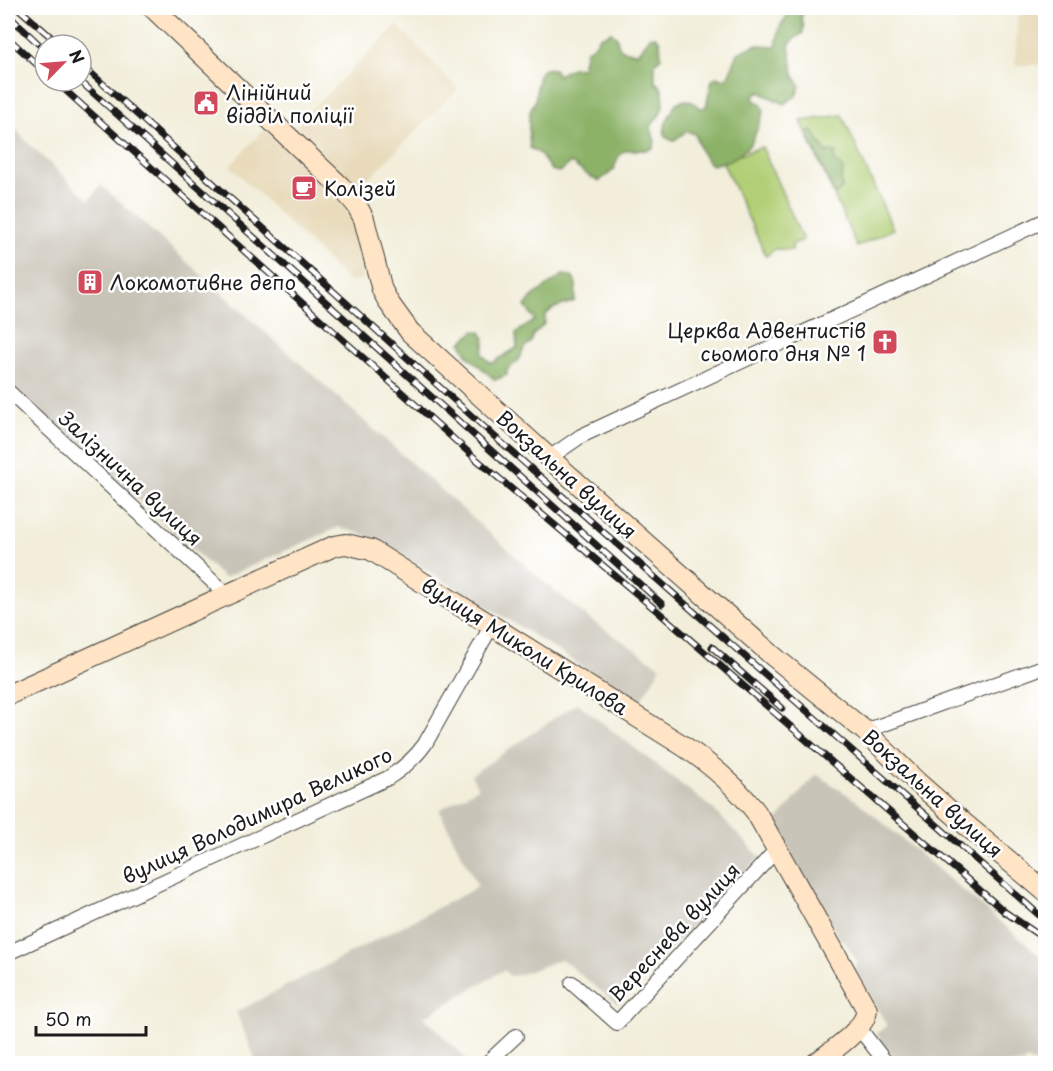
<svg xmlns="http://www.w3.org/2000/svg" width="1053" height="1071" font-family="'Playpen Sans',sans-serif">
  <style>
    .built { fill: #e8daba }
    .industrial { fill: #c9c4b8 }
    .green { fill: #b1cf76; stroke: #667649; stroke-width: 1.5 }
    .forest { fill: #8cb267; stroke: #546742; stroke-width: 1.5 }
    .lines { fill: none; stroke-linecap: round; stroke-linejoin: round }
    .street-casing { stroke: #3c3c38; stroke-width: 16 }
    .secondary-casing { stroke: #3c3c38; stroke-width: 22 }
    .street { stroke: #fff; stroke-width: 14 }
    .secondary { stroke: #ffe4c6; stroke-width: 20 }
    .rail-casing { stroke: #1c1c1c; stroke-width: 7 }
    .rail { stroke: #fff; stroke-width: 4.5; stroke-dasharray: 14; stroke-linecap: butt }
    .labels { text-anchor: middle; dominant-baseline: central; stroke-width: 5; stroke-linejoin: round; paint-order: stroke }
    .poi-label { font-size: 20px; fill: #1c1c1c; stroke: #fff; text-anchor: start }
    .street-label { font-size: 20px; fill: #1c1c1c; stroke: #fff }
  </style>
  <rect width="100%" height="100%" fill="#fff"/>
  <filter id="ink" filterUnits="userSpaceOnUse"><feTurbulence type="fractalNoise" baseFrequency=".0167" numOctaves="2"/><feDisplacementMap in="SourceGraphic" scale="12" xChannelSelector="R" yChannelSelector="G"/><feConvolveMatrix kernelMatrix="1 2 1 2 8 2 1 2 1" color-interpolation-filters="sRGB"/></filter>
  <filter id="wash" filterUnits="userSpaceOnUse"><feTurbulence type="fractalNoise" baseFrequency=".008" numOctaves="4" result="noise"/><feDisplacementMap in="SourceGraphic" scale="24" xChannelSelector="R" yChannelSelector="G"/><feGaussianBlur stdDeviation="1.35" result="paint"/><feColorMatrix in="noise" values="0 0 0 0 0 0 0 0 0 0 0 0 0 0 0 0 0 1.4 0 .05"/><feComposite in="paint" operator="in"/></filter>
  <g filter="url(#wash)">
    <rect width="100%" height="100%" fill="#f2eeda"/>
    <g class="built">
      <path d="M1018 8H1045V65H1015Z"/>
      <path d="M397 25 458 89 354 193 290 131Z"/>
      <path d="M266 127 343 204 349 215 359 247 363 278 350 283 230 166Z"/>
    </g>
    <g class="industrial">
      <path d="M8 121 32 147 89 200 101 185 544 582 591 620 661 667 639 703 525 630 374 538 339 527 224 578 8 382Z"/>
      <path d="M577 703 713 809 760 857 617 1004 561 959 519 975 510 976 504 970 424 1017 469 1062 466 1063 297 1064 296 1061 291 1063H257L236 1012 478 887 439 810 478 788 471 775Z"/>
      <path d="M816 774 857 801 1045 960V1063H1032L1027 1060 1022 1064 898 1063 876 1034 887 1026 854 967 858 963 844 940 841 942 818 899H816L774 824Z"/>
    </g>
    <g class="green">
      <path d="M842 115 893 229 857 247 801 121Z"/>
      <path d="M762 147 803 240 791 245 793 249 791 250 775 249 766 256 722 161Z"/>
    </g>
    <g class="forest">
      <path d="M790 8H807L801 16 804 28 802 34 795 38 789 45 794 76 800 85 797 95 784 104 759 92 753 97 755 101 761 104 764 111 753 140 747 148 731 160 712 165 709 163 701 152 695 134 687 131 673 141 665 137C662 124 671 115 676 103 687 98 692 100 700 108L706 107 712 80 716 77 723 79 728 77 738 53 755 45 776 46 780 26 787 16Z"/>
      <path d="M611 32 616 36 619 47 623 50 636 53 641 50 649 37 656 36 660 41 661 57 655 63V82C666 87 665 104 660 114 657 119 653 122 651 127L655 142 653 148C633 156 621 138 614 170L599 181 592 178 571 163 559 172 551 170 539 153 530 148C529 137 527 119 531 109 534 101 533 108 535 100 539 87 533 65 554 69L558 75 574 67 582 68 586 50C592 48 597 44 598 38Z"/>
      <path d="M810 131 813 132 826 153 830 151 836 153 834 160 837 164 841 165 843 171 841 180 842 188 835 195 807 133Z"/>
      <path d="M563 275 571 276C580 284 574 290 575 301L552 309 545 316V323L533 335 531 342 525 347 518 361 507 370V375L495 380 468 356 461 343 474 331 481 332C487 340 484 345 482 354L490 363 495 362 496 360 517 348 516 333 535 320 525 306 533 296Z"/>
    </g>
  </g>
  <g filter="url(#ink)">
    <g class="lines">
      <g class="street-casing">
        <g id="street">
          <path d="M8 391 227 595"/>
          <path d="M549 458 581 436 1046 220"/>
          <path d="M865 731 1046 666"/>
          <path d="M8 953 388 778C404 768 415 758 425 744L492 625"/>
          <path d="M572 983 617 1023 777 849"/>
          <path d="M859 1028 887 1064"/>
          <path d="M486 1064 516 1036"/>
        </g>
      </g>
      <g class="secondary-casing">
        <g id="secondary">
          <path d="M153 8 340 186 356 204 364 219 382 290 389 303 410 332 549 458 773 656 865 731 917 782 966 825 1046 892"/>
          <path d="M8 695 334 546 346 544 371 550 685 747C713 766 735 785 756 812L867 1010C865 1030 831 1051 815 1064"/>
        </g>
      </g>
      <use href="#street" class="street"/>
      <use href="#secondary" class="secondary"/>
      <g class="rail-casing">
        <g id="rail">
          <path d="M18 8 60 45"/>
          <path d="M8 15 45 50"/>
          <path d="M8 38 45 72"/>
          <path d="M81 64 494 436 1046 921"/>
          <path d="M55 81 476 459 656 610 1005 912 1046 940"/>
          <path d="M80 81 662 604"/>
          <path d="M712 647 782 708"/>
        </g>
      </g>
      <use href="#rail" class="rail"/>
    </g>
  </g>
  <defs>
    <g id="civic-square" transform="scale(1.35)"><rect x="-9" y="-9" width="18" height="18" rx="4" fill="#d1495b" stroke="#fff"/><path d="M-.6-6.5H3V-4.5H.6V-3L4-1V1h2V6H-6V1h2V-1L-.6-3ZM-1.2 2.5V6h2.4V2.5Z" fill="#fff"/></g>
    <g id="cafe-square" transform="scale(1.35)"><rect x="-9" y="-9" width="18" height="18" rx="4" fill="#d1495b" stroke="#fff"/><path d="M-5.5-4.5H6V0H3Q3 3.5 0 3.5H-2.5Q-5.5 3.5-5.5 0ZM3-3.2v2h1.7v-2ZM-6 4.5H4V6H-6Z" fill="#fff"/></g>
    <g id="building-square" transform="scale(1.35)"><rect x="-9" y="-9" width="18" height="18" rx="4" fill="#d1495b" stroke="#fff"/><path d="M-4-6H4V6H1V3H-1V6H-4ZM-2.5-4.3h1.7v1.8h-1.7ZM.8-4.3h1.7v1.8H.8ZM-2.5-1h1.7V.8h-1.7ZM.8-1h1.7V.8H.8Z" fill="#fff"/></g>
    <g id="church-square" transform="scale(1.35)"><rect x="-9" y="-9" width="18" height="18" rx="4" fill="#d1495b" stroke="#fff"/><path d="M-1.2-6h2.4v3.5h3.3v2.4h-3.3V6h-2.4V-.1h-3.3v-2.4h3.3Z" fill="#fff"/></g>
  </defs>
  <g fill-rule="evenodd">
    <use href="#civic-square" x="206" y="103"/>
    <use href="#cafe-square" x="304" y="188"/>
    <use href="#building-square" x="90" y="282"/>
    <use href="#church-square" x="885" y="342"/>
  </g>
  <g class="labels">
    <g class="poi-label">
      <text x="226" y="92">Лінійний<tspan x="226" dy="23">відділ поліції</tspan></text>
      <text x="324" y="188">Колізей</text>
      <text x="110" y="282">Локомотивне депо</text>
      <text x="866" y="330" text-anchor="end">Церква Адвентистів<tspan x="866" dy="23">сьомого дня № 1</tspan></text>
    </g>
    <g class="street-label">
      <text transform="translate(567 474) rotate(42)">Вокзальна вулиця</text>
      <text transform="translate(131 478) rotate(43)">Залізнична вулиця</text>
      <text transform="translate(525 646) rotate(32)">вулиця Миколи Крилова</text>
      <text transform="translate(933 793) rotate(42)">Вокзальна вулиця</text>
      <text transform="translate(257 815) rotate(-25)">вулиця Володимира Великого</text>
      <text transform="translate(674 932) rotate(-47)">Вереснева вулиця</text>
    </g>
  </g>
  <rect width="1053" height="1071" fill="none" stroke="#fff" stroke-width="30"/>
  <g transform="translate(63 63) rotate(65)"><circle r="28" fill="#ffffff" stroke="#a4a4a4" stroke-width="1.5"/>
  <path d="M0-4.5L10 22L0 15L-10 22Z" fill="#d1495b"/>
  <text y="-9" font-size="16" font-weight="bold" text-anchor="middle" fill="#1c1c1c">N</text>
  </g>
  <path d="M36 1026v9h110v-9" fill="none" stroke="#1c1c1c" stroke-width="3"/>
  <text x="45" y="1026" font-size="18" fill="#1c1c1c" stroke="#ffffff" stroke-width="4.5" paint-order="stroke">50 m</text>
</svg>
